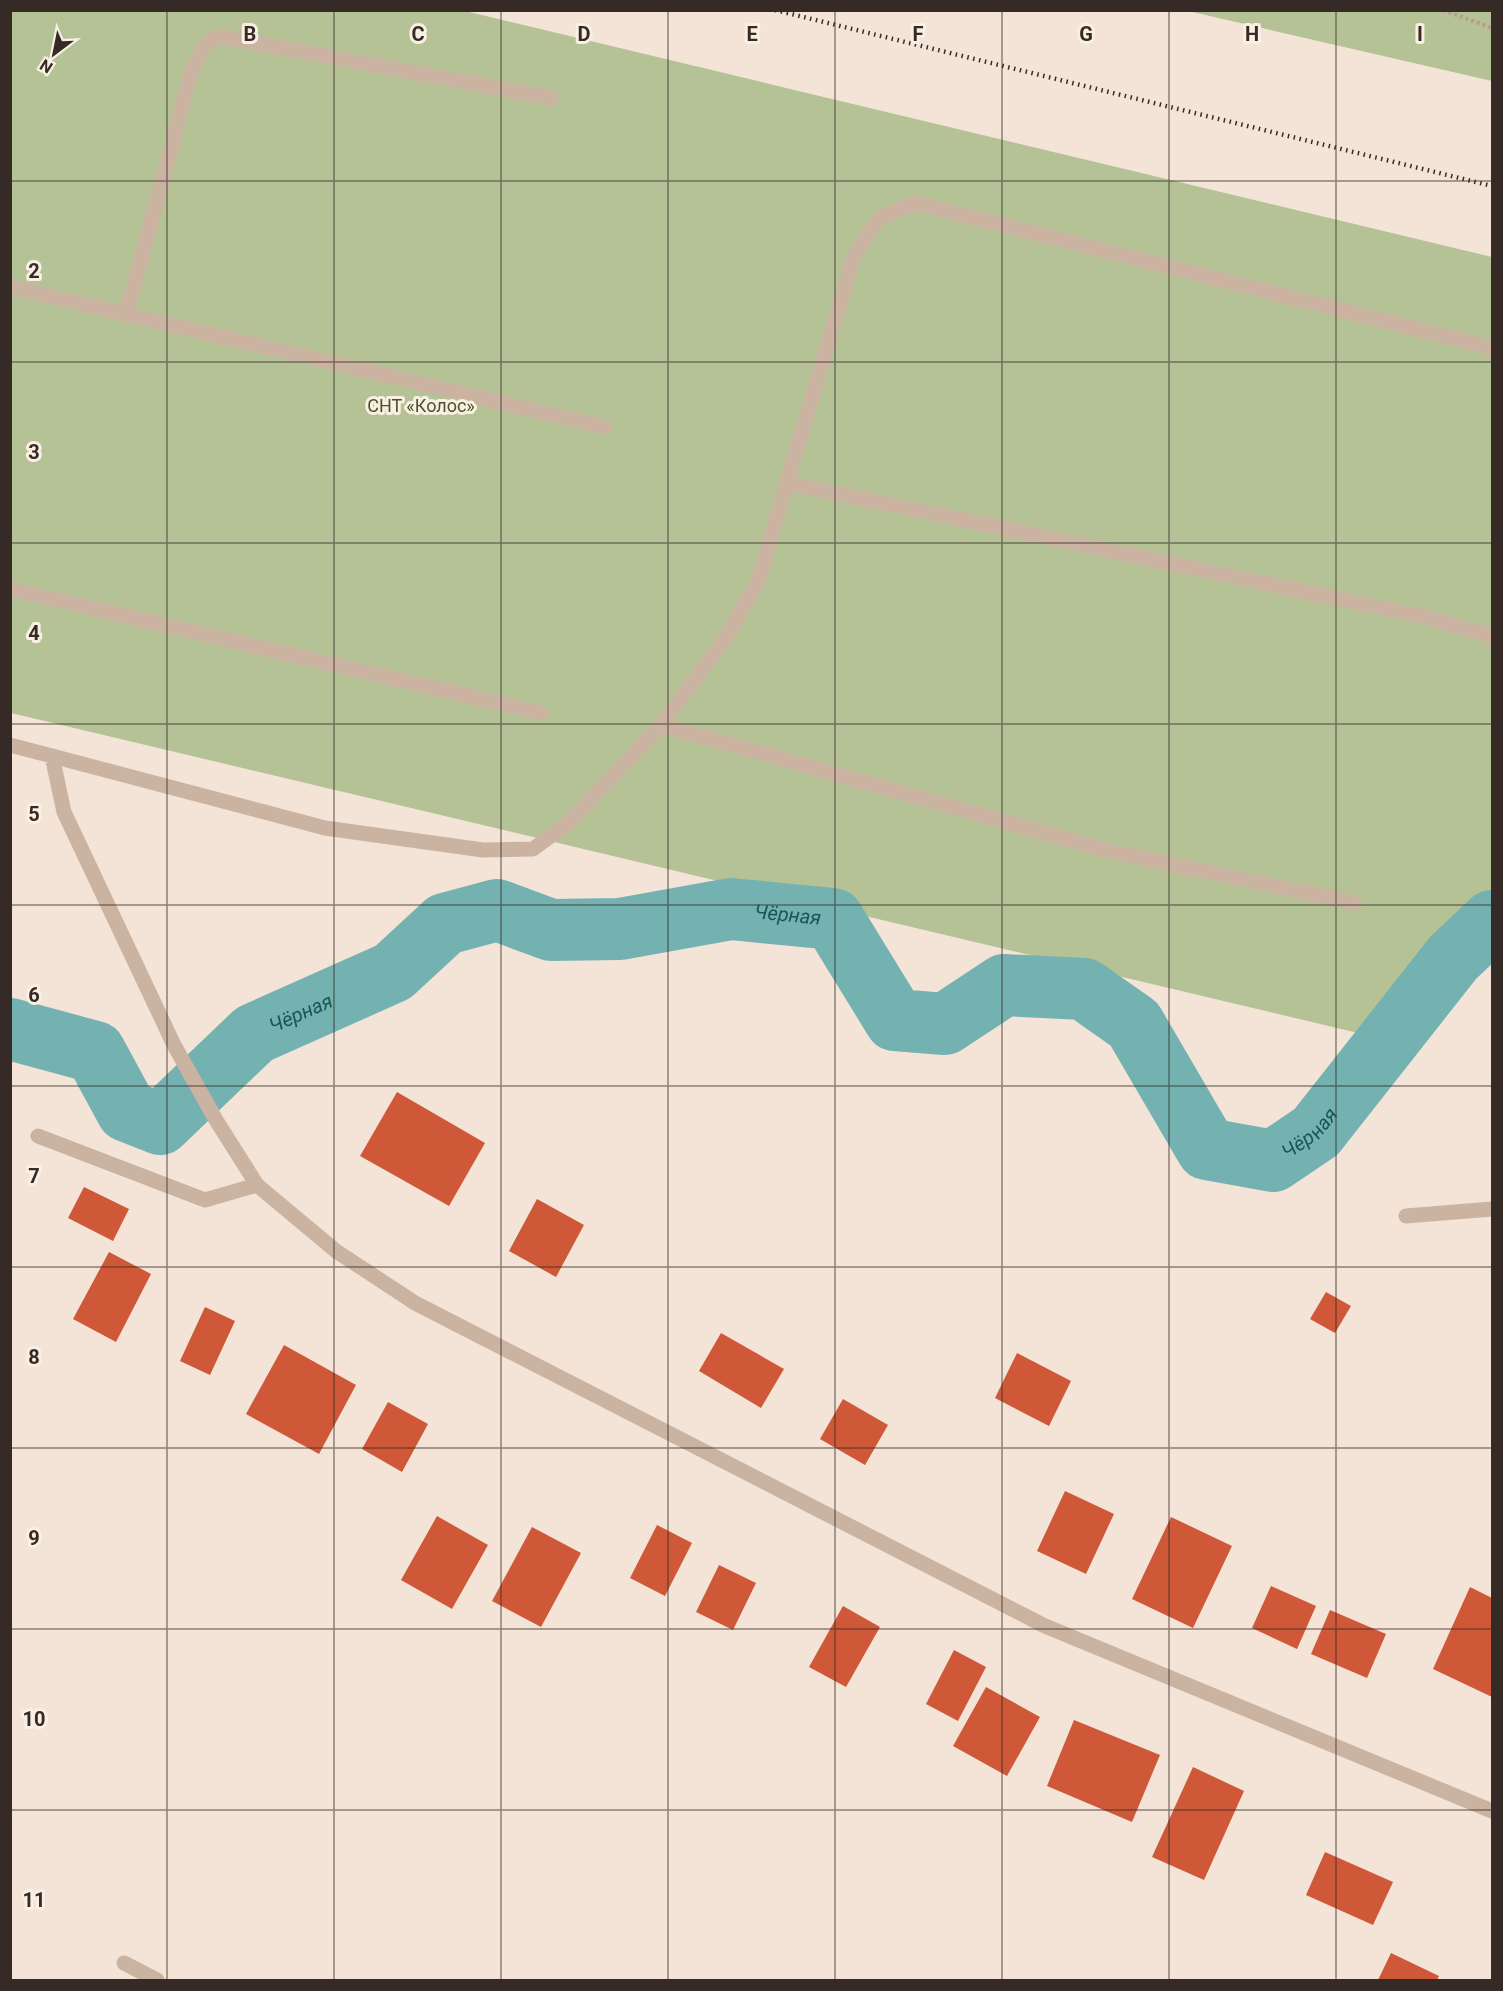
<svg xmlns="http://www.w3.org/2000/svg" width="1503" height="1991" font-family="Roboto,sans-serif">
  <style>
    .green { fill: #b5c296 }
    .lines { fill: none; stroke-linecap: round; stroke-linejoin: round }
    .river { stroke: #74b1b1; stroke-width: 62 }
    .building { fill: #cf5839 }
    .path { stroke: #b79d8c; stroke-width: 4; stroke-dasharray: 3 3; stroke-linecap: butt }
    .service { stroke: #cbb3a2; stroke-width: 15 }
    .minor { stroke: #cbb3a2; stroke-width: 15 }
    .rail { stroke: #352a25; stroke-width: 4.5; stroke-dasharray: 1.5 4.5; stroke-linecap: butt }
    .grid { fill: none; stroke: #352a25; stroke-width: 1.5; stroke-opacity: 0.55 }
    .labels { text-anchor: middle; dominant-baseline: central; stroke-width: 6; stroke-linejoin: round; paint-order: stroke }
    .park-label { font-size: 18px; fill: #465527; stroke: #faefe3 }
    .water-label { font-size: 20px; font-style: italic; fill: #185759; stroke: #faefe3 }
    .grid-label { font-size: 20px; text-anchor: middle; font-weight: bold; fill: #352a25; stroke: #faefe3; stroke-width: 6; stroke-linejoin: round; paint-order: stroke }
  </style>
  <rect width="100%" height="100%" fill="#f3e4d7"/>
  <g class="green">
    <path d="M11 11H465L1492 257V891L1419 976 1358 1033 11 713Z"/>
    <path d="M1188 11H1492V81Z"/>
  </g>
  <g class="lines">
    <path class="river" id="s1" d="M10 1029 95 1052 127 1111 160 1124 254 1034 393 972 445 924 497 910 551 930 620 929 731 909 833 919 895 1020 945 1024 1004 985 1084 989 1134 1024 1207 1149 1273 1161 1316 1132 1453 958 1492 921"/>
  </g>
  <g class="building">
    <path d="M397 1092 485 1143 449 1206 360 1156Z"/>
    <path d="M84 1187 129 1209 113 1241 68 1218Z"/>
    <path d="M537 1199 584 1225 556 1277 509 1251Z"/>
    <path d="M109 1252 151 1274 116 1342 73 1319Z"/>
    <path d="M1326 1292 1351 1306 1335 1333 1310 1319Z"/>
    <path d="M205 1307 235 1321 210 1375 180 1361Z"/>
    <path d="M721 1333 784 1369 761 1408 699 1371Z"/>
    <path d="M284 1345 356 1385 319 1454 246 1414Z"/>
    <path d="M1017 1353 1071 1381 1049 1426 995 1398Z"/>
    <path d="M843 1399 888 1425 865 1465 820 1439Z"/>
    <path d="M388 1402 428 1424 402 1472 362 1449Z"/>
    <path d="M1065 1491 1114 1514 1086 1574 1037 1551Z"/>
    <path d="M437 1516 488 1545 452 1609 401 1580Z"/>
    <path d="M1171 1517 1232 1546 1193 1628 1132 1599Z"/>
    <path d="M657 1525 692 1543 665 1596 630 1578Z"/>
    <path d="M532 1527 581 1553 541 1627 492 1601Z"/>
    <path d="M719 1565 756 1583 733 1630 696 1612Z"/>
    <path d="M1271 1586 1316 1606 1297 1649 1252 1628Z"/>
    <path d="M1470 1587 1492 1598V1697L1433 1669Z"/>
    <path d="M843 1606 880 1627 846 1687 809 1667Z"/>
    <path d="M1330 1610 1386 1634 1367 1678 1311 1654Z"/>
    <path d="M954 1650 986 1667 958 1721 926 1704Z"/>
    <path d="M986 1687 1040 1717 1007 1776 953 1746Z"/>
    <path d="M1074 1720 1160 1755 1132 1822 1047 1786Z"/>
    <path d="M1193 1767 1244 1791 1204 1880 1152 1857Z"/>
    <path d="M1325 1852 1393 1882 1373 1925 1306 1895Z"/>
    <path d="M1391 1953 1439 1976 1437 1980H1378Z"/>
  </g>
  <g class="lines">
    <path class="path" d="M1443 10 1492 28"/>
    <g class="service">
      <path d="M10 287 605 427"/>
      <path d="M126 315 191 73 204 47 218 36 551 98"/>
      <path d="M787 483 1421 616 1492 636"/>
      <path d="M10 589 541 713"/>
      <path d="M661 725 1109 851 1354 903"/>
      <path d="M38 1136 205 1200 257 1185"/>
    </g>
    <g class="minor">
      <path d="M10 745 52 756 64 812 174 1045 216 1120 257 1185 336 1251 415 1303 1045 1626 1492 1811"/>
      <path d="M52 756 325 828 483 850 533 849 567 824 661 725 725 639 758 581 853 258 879 218 915 203 1492 348"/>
      <path d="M1406 1216 1492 1209"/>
      <path d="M124 1963 157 1980"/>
    </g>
    <path class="rail" d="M775 10 1492 186"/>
  </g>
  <path class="grid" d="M167 10V1980M334 10V1980M501 10V1980M668 10V1980M835 10V1980M1002 10V1980M1169 10V1980M1336 10V1980M10 181H1492M10 362H1492M10 543H1492M10 724H1492M10 905H1492M10 1086H1492M10 1267H1492M10 1448H1492M10 1629H1492M10 1810H1492"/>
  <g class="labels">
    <g class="park-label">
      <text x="421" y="405">СНТ «Колос»</text>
    </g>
    <g class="water-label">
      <text stroke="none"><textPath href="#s1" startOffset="894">Чёрная</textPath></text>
      <text stroke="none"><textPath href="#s1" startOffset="372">Чёрная</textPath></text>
      <text stroke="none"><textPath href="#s1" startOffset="1578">Чёрная</textPath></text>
    </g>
  </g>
  <g class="grid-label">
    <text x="250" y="41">B</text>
    <text x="418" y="41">C</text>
    <text x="584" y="41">D</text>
    <text x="752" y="41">E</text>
    <text x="918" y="41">F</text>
    <text x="1086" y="41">G</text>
    <text x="1252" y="41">H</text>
    <text x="1420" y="41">I</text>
    <text x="34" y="278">2</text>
    <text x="34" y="459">3</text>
    <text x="34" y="640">4</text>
    <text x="34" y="821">5</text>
    <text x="34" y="1002">6</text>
    <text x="34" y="1183">7</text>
    <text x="34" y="1364">8</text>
    <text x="34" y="1545">9</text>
    <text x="34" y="1726">10</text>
    <text x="34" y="1907">11</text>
  </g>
  <rect width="1503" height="1991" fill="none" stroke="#352a25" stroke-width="24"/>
  <g transform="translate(54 54) rotate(212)" stroke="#faefe3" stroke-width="4.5" paint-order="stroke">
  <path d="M0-4.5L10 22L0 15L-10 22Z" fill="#352a25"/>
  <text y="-9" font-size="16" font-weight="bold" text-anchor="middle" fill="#352a25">N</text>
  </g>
</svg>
